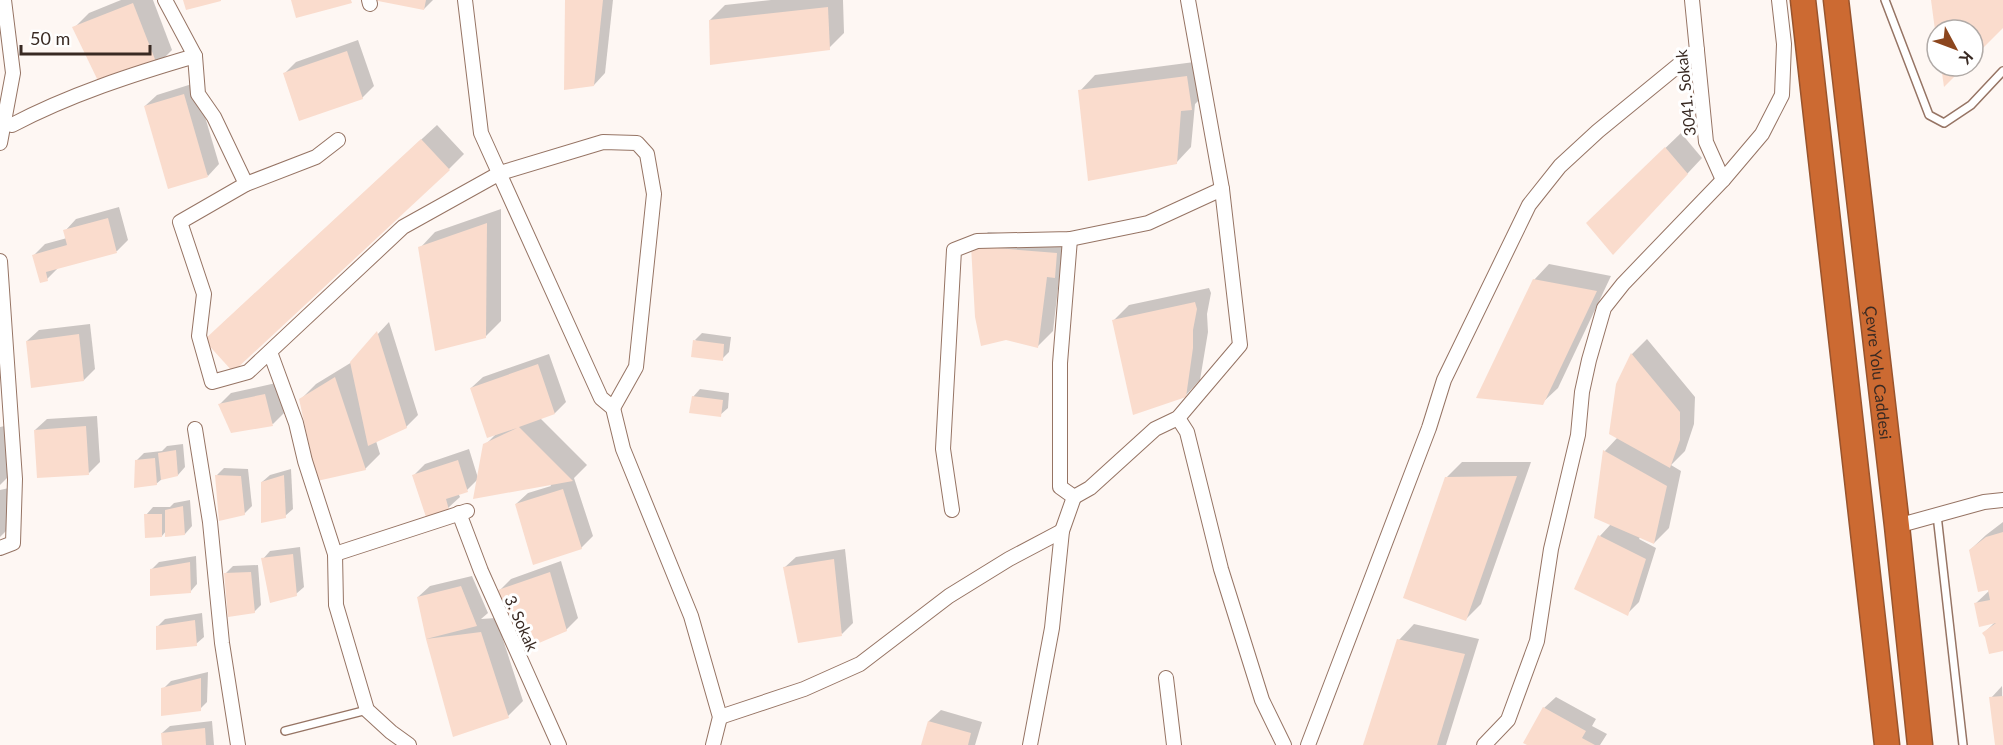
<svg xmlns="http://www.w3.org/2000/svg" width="2003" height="745" font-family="Lato,sans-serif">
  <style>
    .shadow { fill: #0003 }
    .building { fill: #fadccd }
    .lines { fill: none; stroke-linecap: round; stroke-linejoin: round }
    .lane-casing { stroke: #967464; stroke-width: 10 }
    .street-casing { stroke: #967464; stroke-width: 16 }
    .highway-casing { stroke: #99542d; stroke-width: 27 }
    .lane { stroke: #fff; stroke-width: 7 }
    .street { stroke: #fff; stroke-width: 14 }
    .highway { stroke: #cc6a32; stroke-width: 24 }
    .labels { text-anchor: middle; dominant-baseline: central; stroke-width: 6; stroke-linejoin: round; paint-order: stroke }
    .street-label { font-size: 16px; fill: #392a23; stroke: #fff }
  </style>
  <rect width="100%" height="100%" fill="#fef7f3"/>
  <g class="shadow">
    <path d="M121 0H153L172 50 157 65 74 28 89 13Z"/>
    <path d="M377 0H433L424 9Z"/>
    <path d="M566 0H613L605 73 594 85Z"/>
    <path d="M771 0H843L844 33 829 48 710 20 725 5Z"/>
    <path d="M358 40 374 86 362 98 285 73 296 62Z"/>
    <path d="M1202 61 1206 93 1195 104 1191 147 1176 163 1080 91 1095 75Z"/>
    <path d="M195 83 219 164 208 176 145 106 157 95Z"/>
    <path d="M437 125 464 154 449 169 221 325Z"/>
    <path d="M1681 133 1702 158 1627 238 1603 208Z"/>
    <path d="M119 207 128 240 117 251 59 267 47 279 34 255 45 244 67 238 65 231 76 219Z"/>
    <path d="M501 209V321L485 337 420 248 435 232Z"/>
    <path d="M988 232 1072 238 1070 261 1060 271 1053 331 1038 346 973 247Z"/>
    <path d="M1549 264 1611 276 1558 388 1542 403 1534 280Z"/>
    <path d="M1209 288 1211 293 1207 314 1208 332 1200 380 1185 396 1114 320 1129 305Z"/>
    <path d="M389 322 418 415 406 427 376 441 380 454 365 469 301 399 316 384 352 362Z"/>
    <path d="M90 324 95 369 84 380 27 341 39 330Z"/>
    <path d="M702 333 731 337 729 352 722 359 695 340Z"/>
    <path d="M1647 339 1695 397 1694 424 1685 451 1671 465 1681 471 1669 528 1654 543 1640 537 1639 539 1656 548 1639 602 1627 614 1600 536 1611 524 1605 451 1618 437V384L1632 354Z"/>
    <path d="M549 354 566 402 555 413 540 418 587 465 574 478 593 536 581 548 516 504 528 493 551 486 550 484 478 479 467 490 458 493 460 497 448 508 414 475 425 464 469 449 478 478 485 445 496 434 471 388 483 377Z"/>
    <path d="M276 383 284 413 273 424 220 404 231 393Z"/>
    <path d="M700 389 729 393 728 408 720 415 693 397Z"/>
    <path d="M97 416 100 462 89 473 35 430 47 419Z"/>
    <path d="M5 426 11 474 0 485V427Z"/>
    <path d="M183 444 185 467 178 475 162 479 156 484 136 461 144 453 162 451 167 446Z"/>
    <path d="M1462 462H1531L1481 604 1466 619 1446 478Z"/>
    <path d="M224 468 248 469 252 506 244 514 217 475Z"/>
    <path d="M291 469 293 509 285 516 262 482 270 475Z"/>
    <path d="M9 488 12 525 0 537V490Z"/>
    <path d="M190 500 192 526 185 534 166 531 162 536 146 515 153 507H170L174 503Z"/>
    <path d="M2003 522V649L1984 633 1996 621 1975 604 1992 588 1970 550 1986 535Z"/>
    <path d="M300 547 304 587 296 594 263 559 270 551Z"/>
    <path d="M845 549 853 623 842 634 784 568 796 557Z"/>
    <path d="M196 556 197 584 190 592 151 570 159 562Z"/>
    <path d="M561 561 578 618 566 630 500 590 511 579Z"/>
    <path d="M258 565 261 605 254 612 226 573 233 566Z"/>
    <path d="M472 576 488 613 481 619 496 618 523 701 508 716 454 735 427 639 418 597 430 586Z"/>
    <path d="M202 613 204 637 196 644 157 627 165 619Z"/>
    <path d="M1414 624 1479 639 1446 745H1364L1399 640Z"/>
    <path d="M208 672 207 702 200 709 163 689 171 681Z"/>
    <path d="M2002 686 2003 745H1996L1991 698Z"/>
    <path d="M1556 697 1596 719 1592 726 1607 734 1600 745H1530L1544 708Z"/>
    <path d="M941 710 982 722 975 745H923L929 721Z"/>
    <path d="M212 721 214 745H163L162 733 170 726Z"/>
  </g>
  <g class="building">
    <path d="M183 0H221V1L186 10Z"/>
    <path d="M291 0H351L352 3 296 18Z"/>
    <path d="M373 0H426L424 10Z"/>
    <path d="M565 0H603L594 86 564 90Z"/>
    <path d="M1931 0H2003V28L1973 58V30H1935Z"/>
    <path d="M133 3 158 67 101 87 72 27Z"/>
    <path d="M828 7 830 50 710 65 709 20Z"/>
    <path d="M347 51 363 99 299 121 283 73Z"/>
    <path d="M1941 66H1965L1944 87Z"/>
    <path d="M1187 76 1192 110 1181 111 1177 164 1088 181 1078 90Z"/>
    <path d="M184 94 208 177 168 189 144 106Z"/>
    <path d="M421 139 450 170 233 372 204 340Z"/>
    <path d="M1665 147 1688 174 1613 255 1586 223Z"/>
    <path d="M108 218 117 253 46 272 48 281 40 283 32 255 67 245 63 230Z"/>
    <path d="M487 223 486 338 435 351 418 247Z"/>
    <path d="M971 246 1057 253 1055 278 1047 277 1038 348 1006 340 981 346 975 317Z"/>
    <path d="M1533 279 1597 291 1543 405 1476 398Z"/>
    <path d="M1195 302 1197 309 1193 330V348L1186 397 1133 415 1112 320Z"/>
    <path d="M377 331 407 428 368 446 350 362Z"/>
    <path d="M79 334 84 381 31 388 26 341Z"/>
    <path d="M693 340 724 344 723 361 691 357Z"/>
    <path d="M1631 353 1680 412V440L1670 468 1609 434 1616 384Z"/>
    <path d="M538 364 555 414 519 427 573 481 473 499 483 444 517 428 487 438 470 388Z"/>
    <path d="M335 377 366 470 317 481 299 399Z"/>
    <path d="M265 394 273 426 231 433 218 404Z"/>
    <path d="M692 396 723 400 721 417 689 413Z"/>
    <path d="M86 426 89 475 37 478 34 430Z"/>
    <path d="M176 450 178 476 161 480 158 453Z"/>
    <path d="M1603 450 1667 486 1654 544 1594 518Z"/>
    <path d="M155 458 157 485 134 488 135 460Z"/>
    <path d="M458 460 468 492 446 499 449 510 426 517 412 475Z"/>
    <path d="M215 475 241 476 245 515 219 521Z"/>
    <path d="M284 475 286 518 261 523V482Z"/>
    <path d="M1517 476 1466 621 1403 598 1445 477Z"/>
    <path d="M563 489 582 549 533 565 515 504Z"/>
    <path d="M183 506 185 535 165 537V510Z"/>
    <path d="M144 514H162V537L145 538Z"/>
    <path d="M2003 532V651L1989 654 1985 637 1982 633 1996 623 1979 627 1974 603 1990 600 1988 590 1978 592 1969 550 1986 537Z"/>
    <path d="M1598 535 1646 559 1628 616 1574 589Z"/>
    <path d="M293 554 297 596 270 603 261 558Z"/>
    <path d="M834 559 842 636 798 643 783 567Z"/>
    <path d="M190 562 191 593 150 596V569Z"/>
    <path d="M251 572 255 613 228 617 224 573Z"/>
    <path d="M550 572 567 631 518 652 498 590Z"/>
    <path d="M461 586 477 626 426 639 481 632 509 718 453 737 426 639 417 597Z"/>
    <path d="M195 620 197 646 156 650V626Z"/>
    <path d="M1397 639 1465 654 1437 745H1363Z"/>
    <path d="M201 678V711L161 716V688Z"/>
    <path d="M2003 696V745H1995L1989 697Z"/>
    <path d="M1543 707 1586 731 1582 738 1595 745H1527L1523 743Z"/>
    <path d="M928 721 971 733 968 745H921Z"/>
    <path d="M205 728 206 745H162L161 733Z"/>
  </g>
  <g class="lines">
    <g class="lane-casing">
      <g id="lane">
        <path d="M1885 0 1929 115 1944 123 1971 105 2003 71"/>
        <path d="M1937 515 1963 745"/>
        <path d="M285 731 367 710"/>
      </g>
    </g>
    <g class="street-casing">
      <g id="street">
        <path d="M165 0 195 56 198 94 214 117 246 184"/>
        <path d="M369 0 370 4"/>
        <path d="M465 0 481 133 601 398 613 408 623 449 691 616 720 717 713 745"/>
        <path d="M1692 0 1706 142 1723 180"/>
        <path d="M4 123 12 125C69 95 133 74 195 56"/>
        <path d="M338 140 316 157 246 184 180 222 204 294 199 336 212 382 248 372 403 227 500 173 603 142 637 143 647 154 654 194 636 367 613 408"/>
        <path d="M0 143 13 73 4 0"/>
        <path d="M0 261 15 479 13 543 0 548"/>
        <path d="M270 352 296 423 305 461 335 554 336 605 367 710 391 732 409 745"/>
        <path d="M1178 418 1187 432 1221 569 1262 700 1284 745"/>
        <path d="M195 429 210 522 222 643 238 745"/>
        <path d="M1074 497 1090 488 1155 429 1178 418 1240 345 1222 189 1188 0"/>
        <path d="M952 510 943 449 954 250 977 241 1070 239 1148 223 1222 189"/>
        <path d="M459 513 481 571 559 745"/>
        <path d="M1897 526 1984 502 2003 500"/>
        <path d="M335 554 467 511"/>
        <path d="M1166 678 1174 745"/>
        <path d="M720 717 804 689 860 664 949 596 1009 559 1062 531"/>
        <path d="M1030 745 1052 628 1062 531 1074 497 1060 487V363L1070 239"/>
        <path d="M1308 745 1429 428 1444 380 1529 205 1560 166 1598 131 1697 50"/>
        <path d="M1484 745 1508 720 1537 641 1551 549 1578 435 1582 392 1589 360 1604 308 1623 284 1723 180 1762 134 1782 95 1784 44 1779 0"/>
      </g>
    </g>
    <g class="highway-casing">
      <g id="highway">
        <path d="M1803 0 1887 745"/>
        <path id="s1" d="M1836 0 1897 526 1920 745"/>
      </g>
    </g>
    <use href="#lane" class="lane"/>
    <use href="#street" class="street"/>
    <use href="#highway" class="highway"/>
  </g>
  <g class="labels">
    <g class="street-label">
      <text transform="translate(1685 93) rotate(-96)">3041. Sokak</text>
      <text stroke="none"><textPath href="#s1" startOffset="375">Çevre Yolu Caddesi</textPath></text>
      <text transform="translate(522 623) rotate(66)">3. Sokak</text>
    </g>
  </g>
  <g transform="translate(1955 48) rotate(131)"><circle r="28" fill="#ffffff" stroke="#b0aaa7" stroke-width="1.5"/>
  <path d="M0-4.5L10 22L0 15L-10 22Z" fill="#8c461e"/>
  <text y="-9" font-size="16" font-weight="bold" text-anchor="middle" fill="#392a23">K</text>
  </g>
  <path d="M21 45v9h129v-9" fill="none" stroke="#392a23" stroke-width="3"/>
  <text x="30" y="45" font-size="18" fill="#392a23" stroke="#ffffff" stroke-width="4.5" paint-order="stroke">50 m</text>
</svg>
